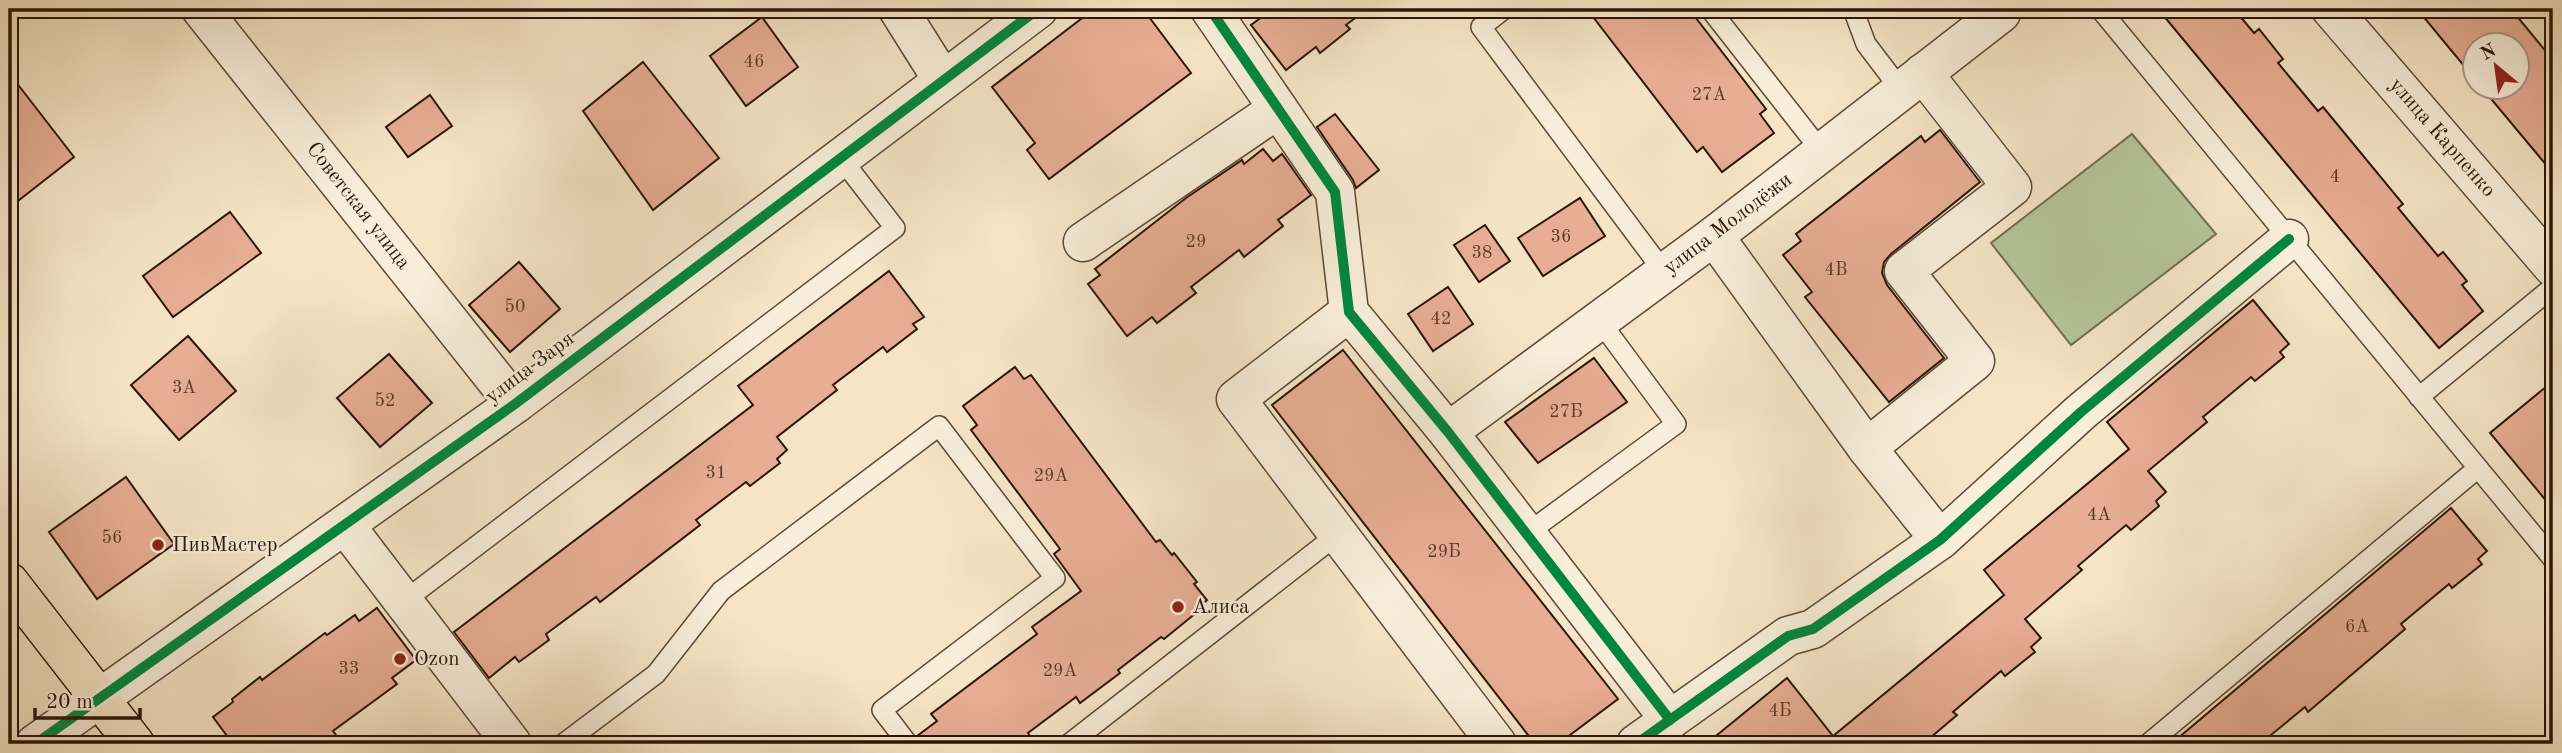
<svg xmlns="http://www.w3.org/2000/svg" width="2562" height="753" font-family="'Old Standard TT',serif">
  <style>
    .green { fill: #b6c699; stroke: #706e50; stroke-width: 2 }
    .building { fill: #e7ad95; stroke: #2b1507; stroke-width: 2 }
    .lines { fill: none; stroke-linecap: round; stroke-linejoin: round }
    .service-casing { stroke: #5e4937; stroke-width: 22 }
    .minor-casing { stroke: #5e4937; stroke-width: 41 }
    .primary-casing { stroke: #2b1507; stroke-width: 41 }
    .service { stroke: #f8eeda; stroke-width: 19 }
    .minor { stroke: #f8eeda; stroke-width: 38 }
    .primary { stroke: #f5e5c6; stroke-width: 38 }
    .cycleway-casing { stroke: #f8eeda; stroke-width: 15 }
    .cycleway { stroke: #00873e; stroke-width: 10 }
    .poi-dot { fill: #8f2418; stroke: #f8eeda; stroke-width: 2.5 }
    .labels { text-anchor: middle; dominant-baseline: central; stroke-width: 5; stroke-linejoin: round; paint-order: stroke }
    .number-label { font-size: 18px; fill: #5a3b2a }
    .street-label { font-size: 21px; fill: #2b1507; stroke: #f8eeda }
    .poi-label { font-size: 21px; fill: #2b1507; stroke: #f8eeda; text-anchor: start }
  </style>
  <rect width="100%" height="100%" fill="#f5e5c6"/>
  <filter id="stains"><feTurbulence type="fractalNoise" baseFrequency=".00286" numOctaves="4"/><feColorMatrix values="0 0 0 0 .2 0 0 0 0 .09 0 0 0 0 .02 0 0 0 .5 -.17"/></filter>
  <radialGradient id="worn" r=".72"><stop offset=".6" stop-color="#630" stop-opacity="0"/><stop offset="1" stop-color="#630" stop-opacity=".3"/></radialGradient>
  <path class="green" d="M2132 134 2216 234 2071 345 1991 243Z"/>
  <g class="building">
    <path d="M1094 9H1143L1191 73 1049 179 1027 150 1035 143 992 87Z"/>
    <path d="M1273 9H1367L1346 25 1350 29 1320 53 1316 47 1286 70 1251 25Z"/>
    <path d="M1587 9H1689L1766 109 1760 114 1774 133 1722 172 1703 147 1697 152Z"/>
    <path d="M2158 9H2234L2254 33 2259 29 2283 59 2278 63 2318 111 2323 107 2403 204 2398 208 2438 256 2443 252 2467 281 2462 285 2483 311 2439 348Z"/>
    <path d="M2417 9H2511L2553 60V173L2482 88H2516V46H2474V78Z"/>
    <path d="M762 17 798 67 746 106 710 56Z"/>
    <path d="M643 62 719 158 653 210 583 111Z"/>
    <path d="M9 73 74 157 9 208Z"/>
    <path d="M430 95 452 126 408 157 386 127Z"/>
    <path d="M1335 114 1379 170 1356 188 1353 180 1317 127Z"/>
    <path d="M1940 130 1980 182 1891 254 1884 262 1882 273 1887 285 1944 358 1889 402 1805 297 1812 292 1783 255 1801 241 1796 234 1921 136 1925 142Z"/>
    <path d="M1263 149 1273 161 1282 154 1311 195 1278 220 1283 226 1244 257 1239 250 1191 287 1196 293 1157 323 1152 317 1127 336 1088 284 1100 275 1095 269 1186 198 1242 160 1244 164Z"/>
    <path d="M1580 198 1605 236 1543 276 1518 238Z"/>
    <path d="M230 212 261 253 173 317 143 276Z"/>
    <path d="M1485 225 1510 261 1479 282 1454 245Z"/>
    <path d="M519 262 560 309 510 352 469 305Z"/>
    <path d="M889 271 924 317 913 324 917 329 887 352 883 347 833 385 837 390 777 437 787 450 777 459 780 463 750 486 746 482 696 520 700 525 600 602 596 597 546 634 549 640 519 662 515 657 489 678 454 632 753 405 738 386Z"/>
    <path d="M1448 287 1473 324 1433 351 1408 314Z"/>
    <path d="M2253 300 2289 344 2280 352 2284 357 2255 381 2251 377 2203 417 2207 422 2148 471 2166 492 2156 501 2159 506 2131 530 2126 525 2078 566 2082 570 2025 619 2041 638 2031 647 2035 652 2005 676 2001 671 1953 712 1957 715 1923 744H1706L1787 678 1833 736 2004 595 1984 570 2129 449 2107 422Z"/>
    <path d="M188 336 236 391 179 440 131 385Z"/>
    <path d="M1343 350 1618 699 1558 744H1535L1272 405Z"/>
    <path d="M389 354 432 403 380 447 337 398Z"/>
    <path d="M1594 358 1627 402 1538 463 1505 422Z"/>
    <path d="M1015 367 1024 379 1031 375 1156 542 1160 540 1172 555 1174 553 1197 582 1194 584 1207 600 1194 611 1196 613 1164 639 1161 637 1118 670 1120 673 1080 703 1076 697 1028 733 1036 744H920L917 736 937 721 931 714 1037 634 1032 627 1081 591 1054 554 1060 549 971 430 977 425 963 406Z"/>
    <path d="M2553 381V509L2490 433Z"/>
    <path d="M126 477 174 544 97 599 49 532Z"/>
    <path d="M2451 508 2487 551 2478 559 2482 564 2452 588 2449 584 2401 624 2405 629 2308 712 2305 707 2260 744H2171Z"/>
    <path d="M377 608 416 660 392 678 397 684 333 731 343 744H233L213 717 233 702 232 699 260 677 262 680 325 633 327 635 355 615 359 621Z"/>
  </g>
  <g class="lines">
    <g class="service-casing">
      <g id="service">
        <path d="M1504 9 1481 27 1664 272"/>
        <path d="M1710 9 1822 152"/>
        <path d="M1853 9 1866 44 1901 90"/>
        <path d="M2100 9 2553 559"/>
        <path d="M2419 397 2553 287"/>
        <path d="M1526 534 1676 424 1599 320"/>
        <path d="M404 601 895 228 840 157"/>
        <path d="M563 744 656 674 721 591 939 426 1055 578 882 710 908 744"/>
        <path d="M1069 744 1338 534"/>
        <path d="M2148 744 2478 468"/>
      </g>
    </g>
    <g class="minor-casing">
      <g id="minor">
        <path d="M201 9 515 404"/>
        <path d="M898 9 942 79"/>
        <path d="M1210 9 1335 192 1349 312 1448 432 1670 720"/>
        <path d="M2331 9 2553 267"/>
        <path d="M1714 236 1867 448 1940 540"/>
        <path d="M1083 242 1278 109"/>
        <path d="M1349 312 1236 399 1497 744"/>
        <path d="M1448 432 1714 236 2001 13 2002 9"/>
        <path d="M1867 448 1975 361 1904 271 2012 187 1923 73"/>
        <path d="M345 525 512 744"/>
        <path d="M35 744 515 404 1038 9"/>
        <path d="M1636 744 1788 636 1813 629 1940 540 2081 412 2289 239"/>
      </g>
    </g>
    <g class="primary-casing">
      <path id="primary" d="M9 582 135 744"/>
    </g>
    <use href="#service" class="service"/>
    <use href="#minor" class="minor"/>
    <use href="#primary" class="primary"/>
    <g class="cycleway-casing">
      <g id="cycleway">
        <path d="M1210 9 1335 192 1349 312 1448 432 1670 720"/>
        <path d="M35 744 515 404 1038 9"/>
        <path d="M1636 744 1788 636 1813 629 1940 540 2081 412 2289 239"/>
      </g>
    </g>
    <use href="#cycleway" class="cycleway"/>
  </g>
  <g class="poi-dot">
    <circle cx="158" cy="545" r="7"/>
    <circle cx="1178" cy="607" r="7"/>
    <circle cx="400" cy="659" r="7"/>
  </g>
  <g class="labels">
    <g class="number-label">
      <text x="754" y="62">46</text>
      <text x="1709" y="95">27А</text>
      <text x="2335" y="177">4</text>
      <text x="1561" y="237">36</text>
      <text x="1196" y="242">29</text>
      <text x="1482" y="253">38</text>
      <text x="1836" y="270">4В</text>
      <text x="515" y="307">50</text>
      <text x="1441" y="319">42</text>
      <text x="184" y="388">3А</text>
      <text x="385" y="401">52</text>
      <text x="1566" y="412">27Б</text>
      <text x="716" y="473">31</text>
      <text x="1051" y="476">29А</text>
      <text x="2099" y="515">4А</text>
      <text x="112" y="538">56</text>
      <text x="1444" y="552">29Б</text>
      <text x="2357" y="627">6А</text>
      <text x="349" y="669">33</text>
      <text x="1060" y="671">29А</text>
      <text x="1780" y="711">4Б</text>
    </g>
    <g class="street-label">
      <text transform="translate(2442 138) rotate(49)">улица Карпенко</text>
      <text transform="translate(358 206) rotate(52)">Советская улица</text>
      <text transform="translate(1728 224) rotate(-37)">улица Молодёжи</text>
      <text transform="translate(530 368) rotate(-37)">улица Заря</text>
    </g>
    <g class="poi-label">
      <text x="172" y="545">ПивМастер</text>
      <text x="1192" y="607">Алиса</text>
      <text x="414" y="659">Ozon</text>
    </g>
  </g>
  <rect width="2562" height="753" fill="none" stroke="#f5e5c6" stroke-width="35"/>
  <rect x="10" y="10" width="2541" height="732" fill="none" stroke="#2b1507" stroke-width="3.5"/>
  <rect x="18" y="18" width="2527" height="718" fill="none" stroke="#2b1507" stroke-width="2"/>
  <g transform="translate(2496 66) rotate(331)"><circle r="33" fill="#f8eeda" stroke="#a69786" stroke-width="2"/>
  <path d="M0-5L12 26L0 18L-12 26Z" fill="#8f2418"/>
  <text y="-10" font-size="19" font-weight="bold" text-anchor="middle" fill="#2b1507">N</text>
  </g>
  <path d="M35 708v10h105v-10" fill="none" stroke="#2b1507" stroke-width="3.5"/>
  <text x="46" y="708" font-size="21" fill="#2b1507" stroke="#f8eeda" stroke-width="5" paint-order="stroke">20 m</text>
  <rect width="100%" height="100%" filter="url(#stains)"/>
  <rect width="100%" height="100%" fill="url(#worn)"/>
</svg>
